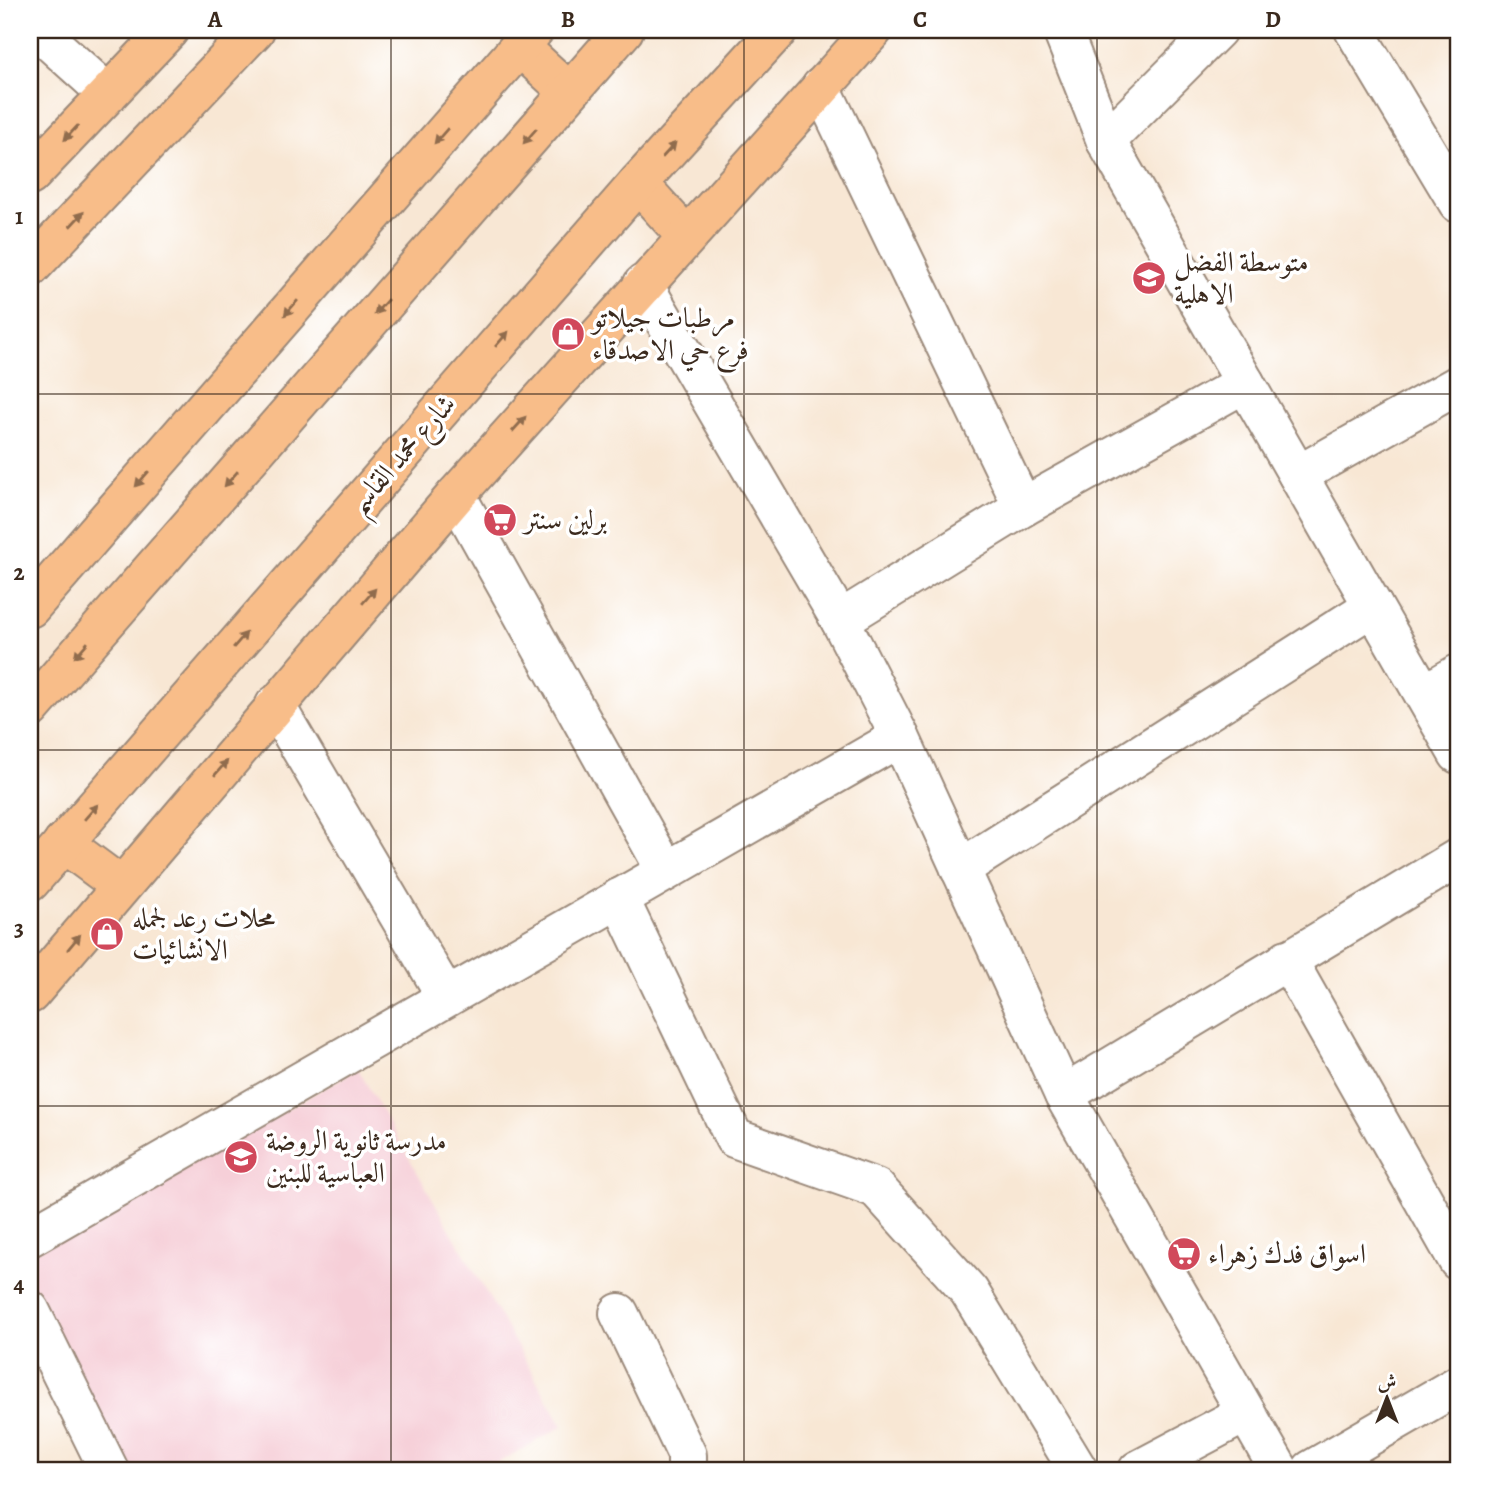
<svg xmlns="http://www.w3.org/2000/svg" width="1488" height="1500" font-family="Alegreya,Amiri,serif">
  <style>
    .built { fill: #f6cfd8 }
    .lines { fill: none; stroke-linecap: round; stroke-linejoin: round }
    .minor-casing { stroke: #9a8879; stroke-width: 42 }
    .major-casing { stroke: #9a8879; stroke-width: 42 }
    .minor { stroke: #fff; stroke-width: 38 }
    .major { stroke: #f8bd89; stroke-width: 38 }
    .oneway { fill: #906c4e }
    .grid { fill: none; stroke: #3b2a1e; stroke-width: 2; stroke-opacity: 0.55 }
    .labels { text-anchor: middle; dominant-baseline: central; stroke-width: 7; stroke-linejoin: round; paint-order: stroke }
    .poi-label { font-size: 28px; fill: #3b2a1e; stroke: #fff; text-anchor: start }
    .street-label { font-size: 28px; fill: #3b2a1e; stroke: #fff }
    .neatline { fill: none; stroke: #3b2a1e; stroke-width: 2.5 }
    .grid-label { font-size: 23px; text-anchor: middle; font-weight: bold; fill: #3b2a1e }
  </style>
  <rect width="100%" height="100%" fill="#fff"/>
  <filter id="ink" filterUnits="userSpaceOnUse"><feTurbulence type="fractalNoise" baseFrequency=".0143" numOctaves="2"/><feDisplacementMap in="SourceGraphic" scale="14" xChannelSelector="R" yChannelSelector="G"/><feConvolveMatrix kernelMatrix="1 2 1 2 8 2 1 2 1" color-interpolation-filters="sRGB"/></filter>
  <filter id="wash" filterUnits="userSpaceOnUse"><feTurbulence type="fractalNoise" baseFrequency=".00686" numOctaves="4" result="noise"/><feDisplacementMap in="SourceGraphic" scale="28" xChannelSelector="R" yChannelSelector="G"/><feGaussianBlur stdDeviation="1.57" result="paint"/><feColorMatrix in="noise" values="0 0 0 0 0 0 0 0 0 0 0 0 0 0 0 0 0 1.4 0 .05"/><feComposite in="paint" operator="in"/></filter>
  <g filter="url(#wash)">
    <rect width="100%" height="100%" fill="#f8e7d4"/>
    <path class="built" d="M358 1069 563 1426 485 1470H130L30 1300V1255Z"/>
  </g>
  <g filter="url(#ink)">
    <g class="lines">
      <g class="minor-casing">
        <g id="minor">
          <path d="M37 30 108 94"/>
          <path d="M1062 30 1106 141 1458 754"/>
          <path d="M1354 30 1458 203"/>
          <path d="M821 87 1023 507"/>
          <path d="M1106 141 1217 30"/>
          <path d="M643 284 840 620 900 737 1064 1095 1279 1470"/>
          <path d="M1298 475 1458 385"/>
          <path d="M456 495 666 871"/>
          <path d="M840 620 1023 507 1245 383"/>
          <path d="M1424 694 1458 674"/>
          <path d="M275 705 446 996"/>
          <path d="M960 869 1373 606"/>
          <path d="M619 898 734 1138 876 1188 969 1291 1078 1470"/>
          <path d="M1287 959 1458 1261"/>
          <path d="M1064 1095 1458 858"/>
          <path d="M30 1237 900 737"/>
          <path d="M30 1310 109 1470"/>
          <path d="M619 1313 687 1455V1470"/>
          <path d="M1138 1470 1246 1413"/>
          <path d="M1311 1470 1458 1385"/>
        </g>
      </g>
      <g class="major-casing">
        <g id="major">
          <path d="M519 46 569 92"/>
          <path d="M30 176 169 30"/>
          <path d="M638 183 686 236"/>
          <path d="M30 268 255 30"/>
          <path d="M30 608 534 30"/>
          <path d="M30 709 624 30"/>
          <path d="M63 843 121 886"/>
          <path d="M30 882 638 183 778 30"/>
          <path d="M30 994 456 495 873 30"/>
        </g>
      </g>
      <use href="#minor" class="minor"/>
      <use href="#major" class="major"/>
    </g>
    <defs><path id="oneway-solid" d="M-6-.8H1V-3.2L6.5 0L1 3.2V.8H-6Z" transform="scale(1.75)"/></defs>
    <g class="oneway">
      <use href="#oneway-solid" transform="translate(71 133) rotate(133)"/>
      <use href="#oneway-solid" transform="translate(441 136) rotate(131)"/>
      <use href="#oneway-solid" transform="translate(530 136) rotate(131)"/>
      <use href="#oneway-solid" transform="translate(669 150) rotate(-48)"/>
      <use href="#oneway-solid" transform="translate(77 219) rotate(-47)"/>
      <use href="#oneway-solid" transform="translate(381 307) rotate(131)"/>
      <use href="#oneway-solid" transform="translate(291 308) rotate(131)"/>
      <use href="#oneway-solid" transform="translate(502 339) rotate(-49)"/>
      <use href="#oneway-solid" transform="translate(519 424) rotate(-48)"/>
      <use href="#oneway-solid" transform="translate(142 479) rotate(131)"/>
      <use href="#oneway-solid" transform="translate(231 479) rotate(131)"/>
      <use href="#oneway-solid" transform="translate(369 596) rotate(-49)"/>
      <use href="#oneway-solid" transform="translate(240 640) rotate(-49)"/>
      <use href="#oneway-solid" transform="translate(81 650) rotate(131)"/>
      <use href="#oneway-solid" transform="translate(221 768) rotate(-49)"/>
      <use href="#oneway-solid" transform="translate(91 812) rotate(-49)"/>
      <use href="#oneway-solid" transform="translate(74 942) rotate(-50)"/>
    </g>
  </g>
  <path class="grid" d="M391 30V1470M744 30V1470M1097 30V1470M30 394H1458M30 750H1458M30 1106H1458"/>
  <defs>
    <g id="school-disc" transform="scale(1.75)"><circle r="9.5" fill="#d1495b" stroke="#fff"/><path d="M0-5L7-2L0 1L-7-2ZM-4 1L0 2.5L4 1V4Q0 6-4 4Z" fill="#fff"/></g>
    <g id="shop-disc" transform="scale(1.75)"><circle r="9.5" fill="#d1495b" stroke="#fff"/><path d="M-5-2.5h2.3a2.7 3.5 0 0 1 5.4 0H5L5.5 6h-11ZM-1.5-2.5h3a1.5 2.3 0 0 0-3 0Z" fill="#fff"/></g>
    <g id="supermarket-disc" transform="scale(1.75)"><circle r="9.5" fill="#d1495b" stroke="#fff"/><path d="M-6-5.5h2.5l.6 2H6L4.5 2H-2.5L-4.4-4H-6ZM-1.5 3.2a1.3 1.3 0 1 0 .1 0ZM3 3.2a1.3 1.3 0 1 0 .1 0Z" fill="#fff"/></g>
  </defs>
  <g fill-rule="evenodd">
    <use href="#school-disc" x="1149" y="278"/>
    <use href="#shop-disc" x="568" y="334"/>
    <use href="#supermarket-disc" x="500" y="520"/>
    <use href="#shop-disc" x="107" y="934"/>
    <use href="#school-disc" x="241" y="1157"/>
    <use href="#supermarket-disc" x="1184" y="1254"/>
  </g>
  <g class="labels">
    <g class="poi-label">
      <text x="1174" y="262">متوسطة الفضل<tspan x="1174" dy="32">الاهلية</tspan></text>
      <text x="592" y="318">مرطبات جيلاتو<tspan x="592" dy="32">فرع حي الاصدقاء</tspan></text>
      <text x="524" y="520">برلين سنتر</text>
      <text x="132" y="918">محلات رعد لجمله<tspan x="132" dy="32">الانشائيات</tspan></text>
      <text x="266" y="1141">مدرسة ثانوية الروضة<tspan x="266" dy="32">العباسية للبنين</tspan></text>
      <text x="1208" y="1254">اسواق فدك زهراء</text>
    </g>
    <g class="street-label">
      <text transform="translate(402 454) rotate(-49)">شارع محمد القاسم</text>
    </g>
  </g>
  <rect width="1488" height="1500" fill="none" stroke="#fff" stroke-width="77"/>
  <g transform="translate(1387 1398)" stroke="#ffffff" stroke-width="5" paint-order="stroke">
  <path d="M0-5L12 26L0 18L-12 26Z" fill="#3b2a1e"/>
  <text y="-10" font-size="19" font-weight="bold" text-anchor="middle" fill="#3b2a1e">ش</text>
  </g>
  <rect x="38" y="38" width="1412" height="1424" class="neatline"/>
  <g class="grid-label">
    <text x="215" y="27">A</text>
    <text x="568" y="27">B</text>
    <text x="920" y="27">C</text>
    <text x="1273" y="27">D</text>
    <text x="19" y="224">1</text>
    <text x="19" y="580">2</text>
    <text x="19" y="936">3</text>
    <text x="19" y="1292">4</text>
  </g>
</svg>
